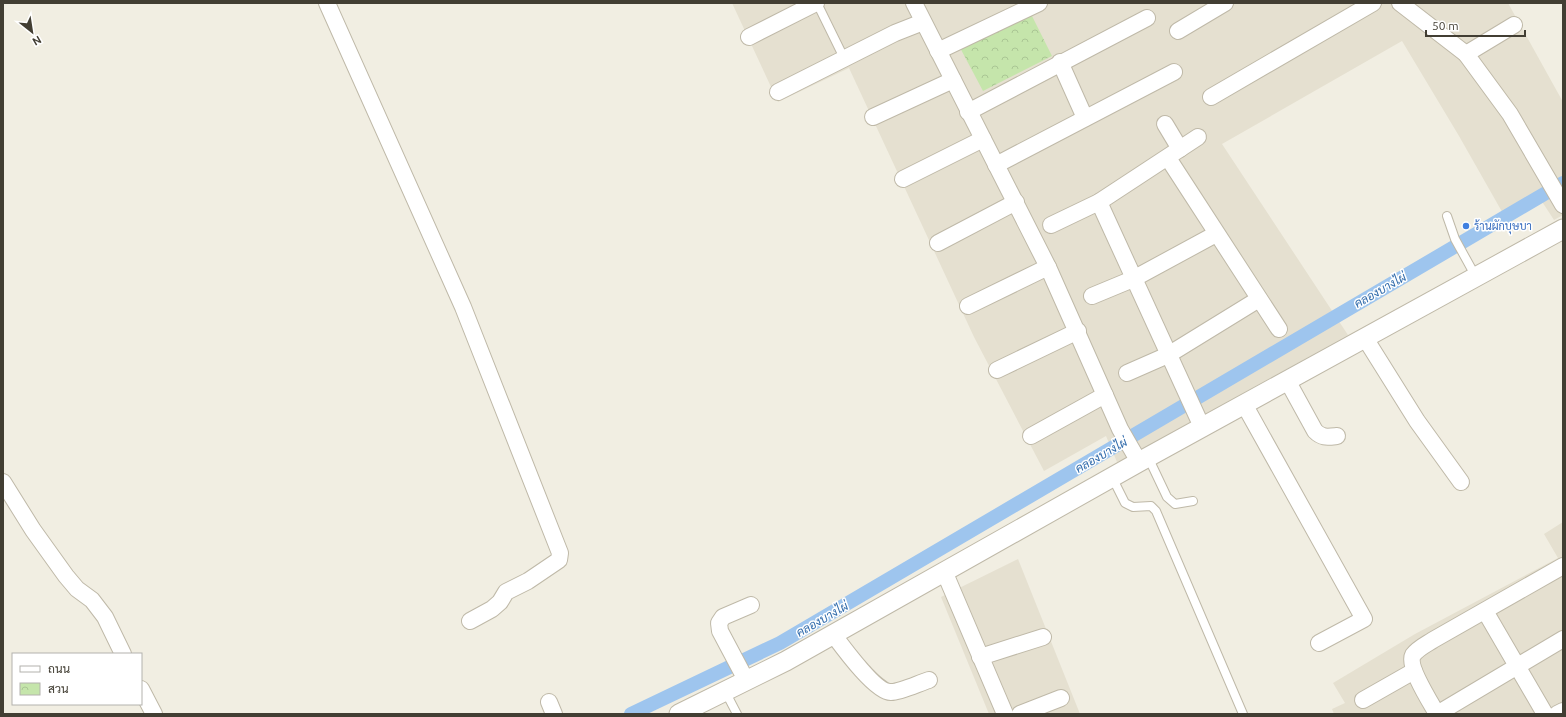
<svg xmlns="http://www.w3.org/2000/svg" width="1566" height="717" font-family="Ubuntu,Sarabun,sans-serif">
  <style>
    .residential { fill: #e5e0d0 }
    .park { fill: url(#park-crowns) }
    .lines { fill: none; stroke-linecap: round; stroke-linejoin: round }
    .canal { stroke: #9ec5ee; stroke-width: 14 }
    .service-casing { stroke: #bfb9a8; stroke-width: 10 }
    .minor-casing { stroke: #bfb9a8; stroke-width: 18 }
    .tertiary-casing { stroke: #bfb9a8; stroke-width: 21 }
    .service { stroke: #fff; stroke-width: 8 }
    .minor { stroke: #fff; stroke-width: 16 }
    .tertiary { stroke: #fff; stroke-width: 19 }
    .shop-dot { fill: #3f7fe0; stroke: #fff; stroke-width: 1.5 }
    .labels { text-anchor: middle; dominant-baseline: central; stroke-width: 3; stroke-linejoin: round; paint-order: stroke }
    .shop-label { font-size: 11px; fill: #366cbe; stroke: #fff; text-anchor: start }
    .water-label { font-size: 12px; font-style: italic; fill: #2f6aab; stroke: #fff }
  </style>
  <defs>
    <pattern id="park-crowns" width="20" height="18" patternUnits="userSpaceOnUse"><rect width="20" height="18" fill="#c5e5ab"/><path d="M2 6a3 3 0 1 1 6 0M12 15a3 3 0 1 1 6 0" fill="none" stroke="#aac694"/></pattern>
  </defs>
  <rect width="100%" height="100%" fill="#f1eee2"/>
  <g class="residential">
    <path d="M732 3H1508L1563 102V215L1554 220 1539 197 1505 217 1459 136 1402 41 1222 144 1348 335 1123 460 1117 462 1106 436 1044 471 974 337 849 68 778 102Z"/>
    <path d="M1563 522V714H1334L1332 709 1345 703 1333 683 1415 634 1558 558 1544 534Z"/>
    <path d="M1018 559 1080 714H989L941 597Z"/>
  </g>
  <path class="park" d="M1028 8 1052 56 983 91 958 44Z"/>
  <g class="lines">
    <path class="canal" d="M631 714 780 643 1563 183"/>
    <g class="service-casing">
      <g id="service">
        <path d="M817 3 844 58"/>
        <path d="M1447 216 1455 239 1476 277"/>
        <path d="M1148 457 1167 497 1175 504 1193 501"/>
        <path d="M1112 477 1125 503 1133 507 1151 506 1156 511 1243 714"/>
        <path d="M725 691 737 714"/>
      </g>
    </g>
    <g class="minor-casing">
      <g id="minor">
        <path d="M327 3 463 307 560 553 559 560 528 581 506 592 500 602 492 609 470 621"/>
        <path d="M914 3 1048 267 1120 429 1139 462"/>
        <path d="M1400 3 1466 54 1510 114 1563 205"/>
        <path d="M1178 31 1225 3"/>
        <path d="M749 37 816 3"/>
        <path d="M938 51 1039 3"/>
        <path d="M1466 54 1514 25"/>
        <path d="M1060 62 1085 118"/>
        <path d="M778 92 895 33 923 22"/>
        <path d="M1211 97 1373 3"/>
        <path d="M968 112 1147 18"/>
        <path d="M873 117 953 80"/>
        <path d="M1165 124 1180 149"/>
        <path d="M1168 158 1279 329"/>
        <path d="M996 165 1174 72"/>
        <path d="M903 179 983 139"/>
        <path d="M1099 202 1202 427"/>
        <path d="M1051 225 1099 202 1198 137"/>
        <path d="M938 243 1016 202"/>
        <path d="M1092 296 1133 279 1216 234"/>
        <path d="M968 306 1048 267"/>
        <path d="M1365 338 1417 421 1461 482"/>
        <path d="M997 370 1078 331"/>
        <path d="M1127 373 1168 355 1259 299"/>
        <path d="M1287 380 1315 431C1322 438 1327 437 1337 436"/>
        <path d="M1244 404 1364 619 1319 643"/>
        <path d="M1031 436 1105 395"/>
        <path d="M3 482 33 530 66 576 77 589 92 600 105 617 123 654"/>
        <path d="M944 571 1005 714"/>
        <path d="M1485 611 1545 714"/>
        <path d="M833 634C842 646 876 693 891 692 901 692 919 683 929 680"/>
        <path d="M980 657 1043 637"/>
        <path d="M746 680 720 631 719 623 723 617 751 605"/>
        <path d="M141 689 154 714"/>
        <path d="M1363 700 1414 671"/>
        <path d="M549 702 554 714"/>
        <path d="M1020 714 1061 698"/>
        <path d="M1437 714C1431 703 1407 666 1413 655 1418 648 1427 644 1433 640L1563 566"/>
        <path d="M1437 714 1563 639"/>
        <path d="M1557 714 1563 711"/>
      </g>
    </g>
    <g class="tertiary-casing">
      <path id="tertiary" d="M679 714 786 661 1139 462 1563 229"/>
    </g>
    <use href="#service" class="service"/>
    <use href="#minor" class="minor"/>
    <use href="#tertiary" class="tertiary"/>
  </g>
  <circle class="shop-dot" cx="1466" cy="226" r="4"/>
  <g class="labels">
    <g class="shop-label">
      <text x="1474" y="226">ร้านผักบุษบา</text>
    </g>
    <g class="water-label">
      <text transform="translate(1380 290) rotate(-30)">คลองบางไผ่</text>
      <text transform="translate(1101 455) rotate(-30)">คลองบางไผ่</text>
      <text transform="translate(822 619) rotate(-30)">คลองบางไผ่</text>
    </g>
  </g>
  <rect width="1566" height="717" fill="none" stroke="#423e33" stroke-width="8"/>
  <rect x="12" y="653" width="130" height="52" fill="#ffffff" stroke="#b3b2ad"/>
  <rect x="20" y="666" width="20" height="6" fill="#ffffff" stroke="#b3b2ad"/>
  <text x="48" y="673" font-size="12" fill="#423e33">ถนน</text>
  <rect x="20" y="683" width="20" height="12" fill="url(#park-crowns)" stroke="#b3b2ad"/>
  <text x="48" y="693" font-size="12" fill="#423e33">สวน</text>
  <g transform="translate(32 32) rotate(150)" stroke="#ffffff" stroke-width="3" paint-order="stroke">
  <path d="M0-3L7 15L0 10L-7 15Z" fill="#423e33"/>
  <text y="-6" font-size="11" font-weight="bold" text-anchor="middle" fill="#423e33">N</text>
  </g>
  <path d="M1426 30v6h99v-6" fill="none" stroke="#423e33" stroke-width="2"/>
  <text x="1432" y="30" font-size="12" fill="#423e33" stroke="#ffffff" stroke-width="3" paint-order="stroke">50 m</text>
</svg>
